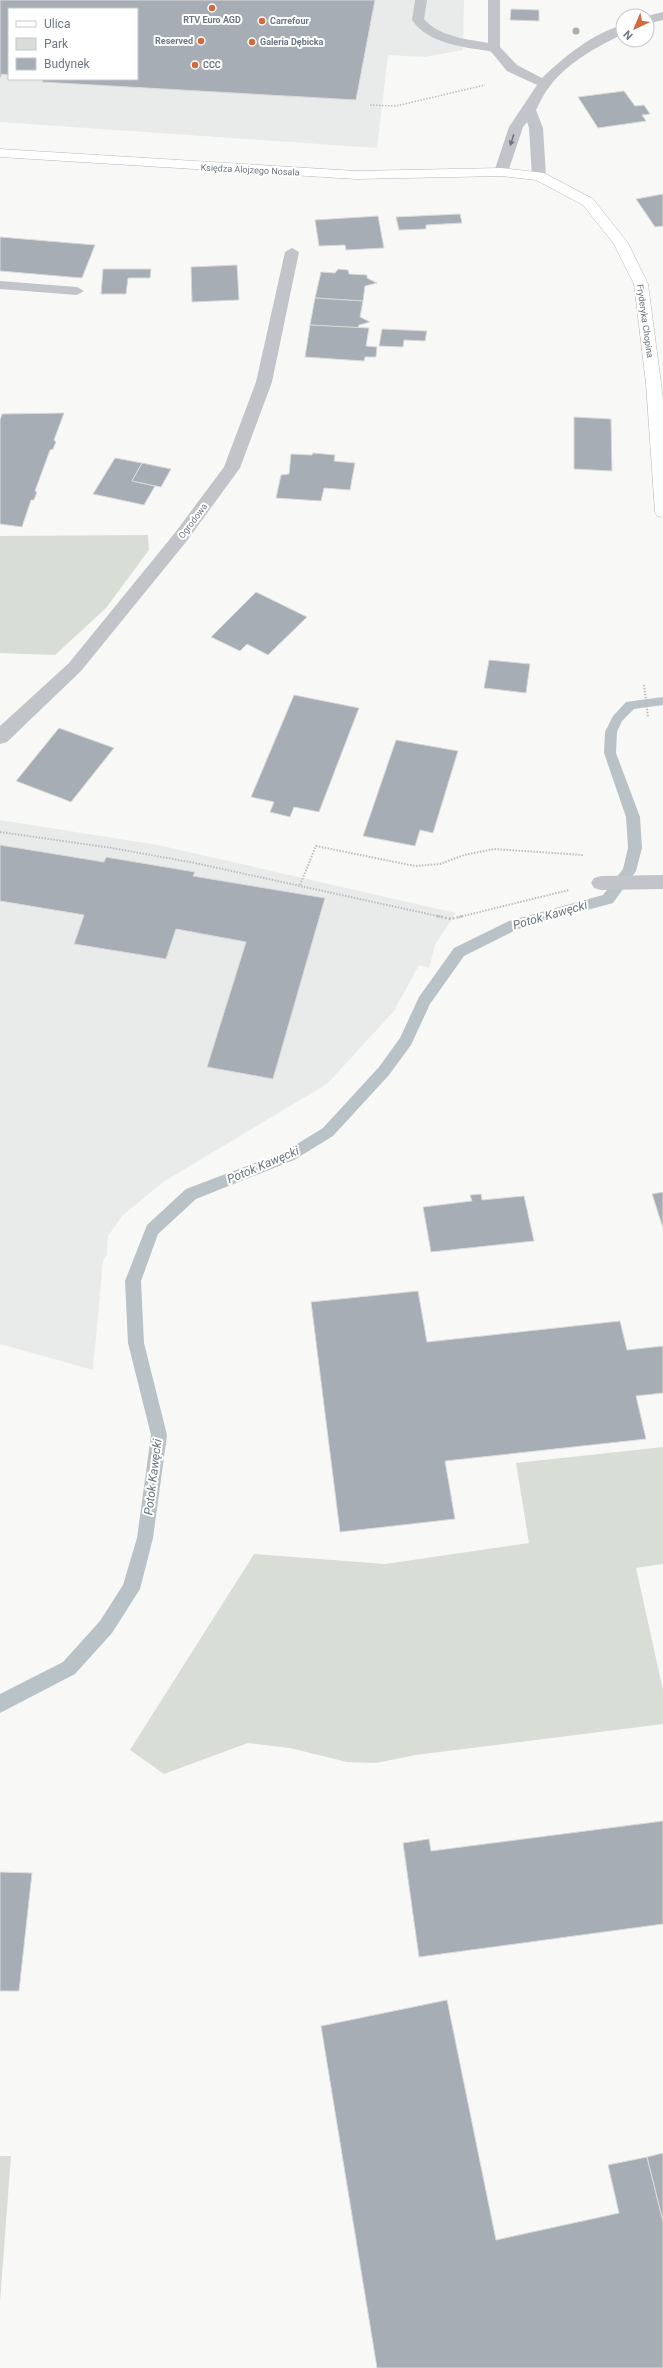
<svg xmlns="http://www.w3.org/2000/svg" width="663" height="2368" font-family="Roboto,sans-serif">
  <style>
    .built { fill: #e9eaea; fill-rule: evenodd }
    .green { fill: #d8ddd6 }
    .lines { fill: none; stroke-linecap: round; stroke-linejoin: round }
    .stream { fill: #b9c2c7; fill-rule: evenodd }
    .building { fill: #a7adb4; stroke: #dadad9 }
    .secondary-casing { stroke: #b3b8bc; stroke-width: 1 }
    .path-far2 { stroke: #bbbdc0; stroke-width: 1.5; stroke-dasharray: 1.5 1.5; stroke-linecap: butt }
    .path-far1 { stroke: #bbbdc0; stroke-width: 2; stroke-dasharray: 1.5 1.5; stroke-linecap: butt }
    .path { stroke: #bbbdc0; stroke-width: 2.5; stroke-dasharray: 2 2; stroke-linecap: butt }
    .lane { fill: #c1c4c8; fill-rule: evenodd }
    .street { fill: #c1c4c8; fill-rule: evenodd }
    .secondary { fill: #fff; fill-rule: evenodd }
    .tree { fill: #a8b2a7 }
    .oneway { fill: #6b7784 }
    .poi-dot { fill: #d26a3d; stroke: #fff; stroke-width: 1.5 }
    .labels { text-anchor: middle; dominant-baseline: central; stroke-width: 4; stroke-linejoin: round; paint-order: stroke }
    .far-poi-label { font-size: 9px; font-weight: bold; fill: #6b7784; stroke: #fff; text-anchor: start }
    .far-street-label { font-size: 9px; fill: #6b7784; stroke: #fff }
    .water-label { font-size: 12px; font-style: italic; fill: #67777f; stroke: #fff }
  </style>
  <rect width="100%" height="100%" fill="#f8f9f7"/>
  <g class="built">
    <path d="M0 0H464L463 50 425 57 388 55 377 148 0 122ZM9 9H137V79H9Z"/>
    <path d="M0 820 158 845 456 913 435 945 429 968 419 965 394 1011 327 1084 163 1182 122 1216 108 1236 107 1255 103 1260 93 1370 0 1344Z"/>
  </g>
  <g class="green">
    <path d="M148 535 149 550 106 608 55 655 0 653V536Z"/>
    <path d="M663 1447V1564L636 1568 663 1690V1724L415 1755 376 1763 347 1762 290 1748 248 1743 164 1774 130 1750 254 1554 385 1564 529 1543 516 1463Z"/>
    <path d="M0 2156H11L0 2302Z"/>
  </g>
  <g class="lines">
    <path class="stream" d="M663 697V705L634 709 622 721 617 732 616 753 640 817 642 848 636 871 613 903 518 929 464 956 430 1004 411 1045 389 1075 333 1136 294 1160 196 1199 158 1234 141 1281 144 1343 167 1435 153 1538 140 1589 112 1633 75 1674 0 1713V1694L63 1662 100 1621 123 1585 137 1538 151 1435 128 1343 125 1281 147 1225 186 1189 284 1152 323 1128 379 1067 400 1038 419 997 454 948 509 921 603 895 623 869 628 848 626 817 604 753 605 732 613 716 626 702Z"/>
  </g>
  <g class="building">
    <path d="M0 0H375L356 100 42 82 43 79H137V9H9V75L2 74 0 78Z"/>
    <path d="M511 9 539 10V21L510 20Z"/>
    <path d="M624 91 635 106 644 105 650 114 642 115 646 121 598 128 578 97Z"/>
    <path d="M663 194V226L655 227 636 199Z"/>
    <path d="M460 214 462 223 426 225V229L399 230 396 217Z"/>
    <path d="M378 216 384 248 346 250 345 245 319 246 315 220Z"/>
    <path d="M0 237 95 245 82 278 0 271Z"/>
    <path d="M237 265 239 300 192 302 191 267Z"/>
    <path d="M103 269H151L150 278H128L126 294H101Z"/>
    <path d="M338 269 348 270 349 274 367 275V278L377 283 365 286 363 301 315 298 321 272 335 273Z"/>
    <path d="M315 298 363 301 360 317 370 322 359 325 358 328 310 325Z"/>
    <path d="M310 325 369 328 366 346 377 347 376 357H365L364 361 305 357Z"/>
    <path d="M382 329 427 331 425 341 404 340 403 347 379 346Z"/>
    <path d="M64 413 54 440 56 442 53 449 50 450 35 491 37 492 34 500H31L22 527 0 524V420L2 414Z"/>
    <path d="M574 417 611 419 612 471 574 469Z"/>
    <path d="M313 453 335 455 334 461 355 463 350 490 324 488 321 501 276 498 281 475 289 474 291 454 312 455Z"/>
    <path d="M115 458 142 463 132 481 155 486 144 505 93 494Z"/>
    <path d="M142 463 171 469 161 487 132 481Z"/>
    <path d="M256 592 307 617 268 655 247 644 240 651 211 637Z"/>
    <path d="M489 660 530 664 526 693 484 688Z"/>
    <path d="M294 695 359 708 319 812 294 807 290 817 270 812 274 802 251 797Z"/>
    <path d="M59 728 114 748 71 802 16 781Z"/>
    <path d="M396 740 458 751 433 833 420 830 415 846 363 836Z"/>
    <path d="M0 845 104 862 106 857 195 872 193 876 325 898 273 1079 207 1067 246 942 176 929 166 959 74 944 84 915 0 901Z"/>
    <path d="M663 1192V1228L652 1194Z"/>
    <path d="M481 1194 482 1200 524 1196 534 1241 431 1252 423 1207 472 1201 470 1195Z"/>
    <path d="M418 1291 427 1342 620 1321 627 1350 663 1346V1393L636 1396 646 1439 445 1461 455 1519 340 1532 311 1302Z"/>
    <path d="M663 1821V1924L419 1957 403 1843 429 1839 431 1851Z"/>
    <path d="M0 1872 32 1873 19 1991H0Z"/>
    <path d="M447 2000 496 2240 619 2213 608 2165 647 2157 663 2221V2368H377L321 2026Z"/>
    <path d="M663 2153V2221L647 2157Z"/>
  </g>
  <g class="lines">
    <g class="secondary-casing">
      <path id="secondary" d="M0 149 356 171 501 168 544 173 593 199 628 243 648 284 663 399V517L657 516 655 512 646 383 634 284 614 244 583 205 536 180 501 176 356 179 0 157Z"/>
    </g>
    <path class="path-far2" d="M370 105 396 106 485 85"/>
    <g class="path-far1">
      <path d="M644 685 648 717"/>
      <path d="M0 832 112 848 195 863 442 917"/>
      <path d="M300 885 316 846 415 866 440 864 464 855 494 849 583 855"/>
      <path d="M459 917 569 890"/>
    </g>
    <path class="path" d="M437 916 451 919 463 916"/>
    <g class="lane">
      <path d="M415 0H427L424 19C443 40 473 39 499 45L500 48 494 52C466 47 429 45 412 20Z"/>
      <path d="M0 281 77 287 84 291 77 295 0 289Z"/>
    </g>
    <g class="street">
      <path d="M488 0H500V47L517 65 542 78C564 57 593 33 623 25V34C597 47 568 62 550 86 544 93 540 102 536 110L543 128 546 176 544 179 539 180 532 176 529 128 527 122 523 127 508 172 501 176 494 172 509 127 537 85 507 71 488 48Z"/>
      <path d="M663 12V20L647 24V16Z"/>
      <path d="M292 248 299 252 272 382 240 468 186 542 81 671 7 742 0 744V726L69 663 174 534 224 467 256 382 285 252Z"/>
      <path d="M663 875V889L601 890 594 888 591 883 594 878 601 876Z"/>
    </g>
    <use href="#secondary" class="secondary"/>
  </g>
  <circle class="tree" cx="576" cy="31" r="3.5"/>
  <defs><path id="oneway-solid" d="M-6-.8H1V-3.2L6.5 0L1 3.2V.8H-6Z"/></defs>
  <use class="oneway" href="#oneway-solid" transform="translate(512 140) rotate(108)"/>
  <g class="poi-dot">
    <circle cx="212" cy="8" r="4"/>
    <circle cx="262" cy="21" r="4"/>
    <circle cx="201" cy="41" r="4"/>
    <circle cx="252" cy="42" r="4"/>
    <circle cx="195" cy="65" r="4"/>
  </g>
  <g class="labels">
    <g class="far-poi-label">
      <text x="212" y="20" text-anchor="middle">RTV Euro AGD</text>
      <text x="270" y="21">Carrefour</text>
      <text x="193" y="41" text-anchor="end">Reserved</text>
      <text x="260" y="42">Galeria Dębicka</text>
      <text x="203" y="65">CCC</text>
    </g>
    <g class="far-street-label">
      <text transform="translate(250 170) rotate(3)">Księdza Alojzego Nosala</text>
      <text transform="translate(645 321) rotate(82)">Fryderyka Chopina</text>
      <text transform="translate(193 521) rotate(-53)">Ogrodowa</text>
    </g>
    <g class="water-label">
      <text transform="translate(550 915) rotate(-16)">Potok Kawęcki</text>
      <text transform="translate(263 1165) rotate(-23)">Potok Kawęcki</text>
      <text transform="translate(153 1477) rotate(-83)">Potok Kawęcki</text>
    </g>
  </g>
  <rect x="8" y="8" width="130" height="72" fill="#ffffff" stroke="#c4c9ce"/>
  <rect x="16" y="21" width="20" height="6" fill="#ffffff" stroke="#c4c9ce"/>
  <text x="44" y="28" font-size="12" fill="#6b7784">Ulica</text>
  <rect x="16" y="38" width="20" height="12" fill="#d8ddd6" stroke="#c4c9ce"/>
  <text x="44" y="48" font-size="12" fill="#6b7784">Park</text>
  <rect x="16" y="58" width="20" height="12" fill="#a7adb4" stroke="#c4c9ce"/>
  <text x="44" y="68" font-size="12" fill="#6b7784">Budynek</text>
  <g transform="translate(635 28) rotate(224)"><circle r="19" fill="#ffffff" stroke="#c4c9ce"/>
  <path d="M0-3L7 15L0 10L-7 15Z" fill="#d26a3d"/>
  <text y="-6" font-size="11" font-weight="bold" text-anchor="middle" fill="#6b7784">N</text>
  </g>
</svg>
